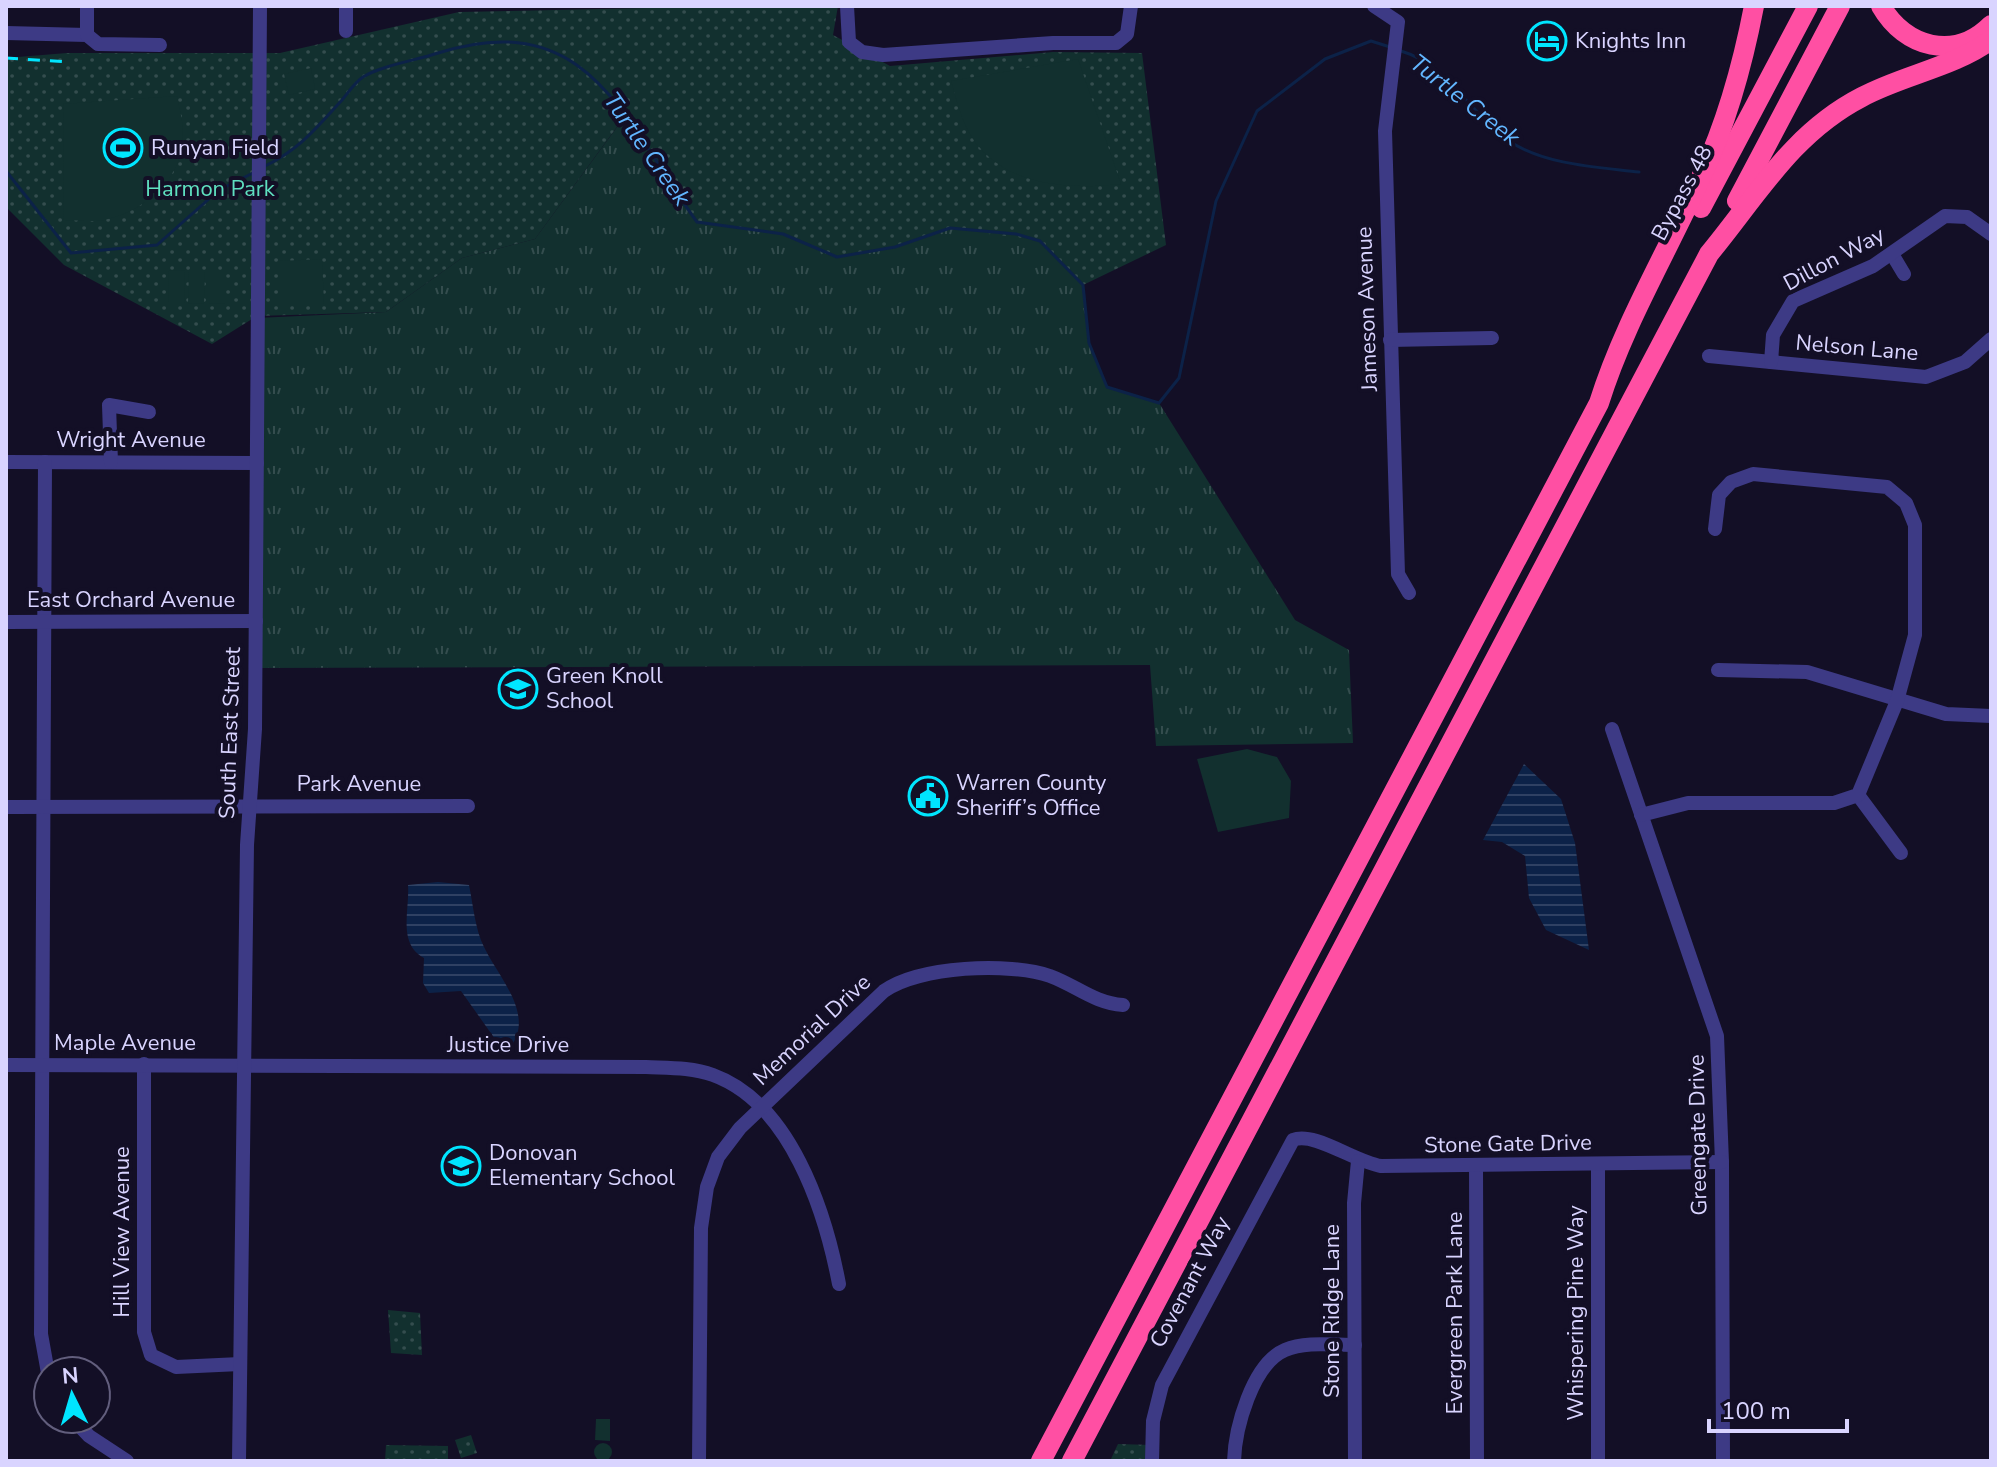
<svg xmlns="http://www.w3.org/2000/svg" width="1997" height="1467" font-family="'Nunito Sans',sans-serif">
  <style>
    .grass { fill: url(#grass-tufts) }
    .park { fill: url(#park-dots) }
    .pitch { fill: #12302f }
    .water { fill: url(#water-rules) }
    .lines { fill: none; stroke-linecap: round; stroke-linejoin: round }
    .stream { stroke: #0c2248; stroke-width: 3 }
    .minor { stroke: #3d3a85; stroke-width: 14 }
    .highway { stroke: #ff4fa3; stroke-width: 20 }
    .rail { stroke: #00e5ff; stroke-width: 3; stroke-dasharray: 12 10; stroke-linecap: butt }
    .labels { text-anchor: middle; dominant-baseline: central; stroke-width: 8; stroke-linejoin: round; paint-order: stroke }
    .poi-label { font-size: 22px; fill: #d9d4ff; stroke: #130f26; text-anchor: start }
    .park-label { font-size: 22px; fill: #5fe0c0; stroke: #130f26 }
    .street-label { font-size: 22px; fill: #d9d4ff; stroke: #130f26 }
    .water-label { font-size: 24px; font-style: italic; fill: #62b6ff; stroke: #130f26 }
  </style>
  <defs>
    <pattern id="grass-tufts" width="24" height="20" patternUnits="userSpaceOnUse" patternTransform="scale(2)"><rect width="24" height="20" fill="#12302f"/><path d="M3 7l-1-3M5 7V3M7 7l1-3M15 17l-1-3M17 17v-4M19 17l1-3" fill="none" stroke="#344d4e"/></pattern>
    <pattern id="park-dots" width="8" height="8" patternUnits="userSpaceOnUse" patternTransform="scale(2)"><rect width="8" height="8" fill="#12302f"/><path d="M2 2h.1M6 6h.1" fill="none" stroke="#344d4e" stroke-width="1.8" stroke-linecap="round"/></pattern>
    <pattern id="water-rules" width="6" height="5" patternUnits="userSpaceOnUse" patternTransform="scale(2)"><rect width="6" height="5" fill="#0c2248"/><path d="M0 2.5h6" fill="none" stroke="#2f4163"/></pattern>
  </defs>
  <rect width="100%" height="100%" fill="#130f26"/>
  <path class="grass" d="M631 108 697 222 783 234 837 257 895 247 950 228 1016 234 1040 241 1083 285 1089 343 1107 387 1159 403 1295 620 1349 650 1353 743 1156 746 1150 665 256 668 257 318 386 312 462 258 535 239Z"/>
  <g class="park">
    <path d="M741 6H838L833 35 890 66 1053 52 1142 53 1166 245 1083 285 1040 241 950 228 895 247 837 257 783 234 697 222 630 109 535 239 462 258 386 312 257 316 212 344 64 265 6 207V58L67 53H280L459 12Z"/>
    <path d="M388 1310 420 1313 422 1355 391 1353Z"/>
    <path d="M471 1435 477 1453 461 1458 455 1440Z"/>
    <path d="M1118 1444 1152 1445V1461H1110Z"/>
    <path d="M386 1445 448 1446V1461H385Z"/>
  </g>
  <g class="pitch">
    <path d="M1078 59 1121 184C1075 189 1016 188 981 149 964 131 958 105 951 81Z"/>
    <path d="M311 68 315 89 289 95 284 74Z"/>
    <path d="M177 96C179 108 183 120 183 133 185 175 147 210 108 219 95 223 78 220 64 220L63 104Z"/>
    <path d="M322 259 324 304H280V261Z"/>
    <path d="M169 270 185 271 184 303H168Z"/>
    <path d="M189 271H205L204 304 188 303Z"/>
    <path d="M209 271H225V304L209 303Z"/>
    <path d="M1247 749 1277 757 1291 781 1289 818 1218 832 1197 759Z"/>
    <path d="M596 1419H610V1441L595 1440Z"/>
    <circle cx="603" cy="1452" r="9"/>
  </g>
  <g class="water">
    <path d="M1524 764 1561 799 1575 843 1589 950 1546 930 1529 898 1525 856 1502 842 1483 840Z"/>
    <path d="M438 882 469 885C473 904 475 929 484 947 497 975 534 1013 512 1045L500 1046 461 991 429 993 423 983 424 958C397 944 410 909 408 885Z"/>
  </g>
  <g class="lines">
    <g class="stream">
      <path d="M1401 51C1446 64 1472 115 1509 141 1545 165 1597 167 1639 172"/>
      <path d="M265 166C300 149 316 128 342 100 348 93 355 82 363 77 380 66 417 60 438 53 590 5 624 122 697 222L783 234 837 257 895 247 950 228 1016 234 1040 241 1083 285 1089 343 1107 387 1159 403 1179 378 1216 201 1257 111 1325 59 1371 41 1390 47"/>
      <path d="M6 171 71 253 157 245 219 190 255 172"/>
    </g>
    <g class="minor">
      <path d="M847 6 849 42 862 52 883 55 1053 43H1116L1127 34 1131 6"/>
      <path d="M1374 6 1398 22 1385 131 1398 574 1409 593"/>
      <path d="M346 31V6"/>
      <path d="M6 33 87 35 98 44 160 45"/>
      <path d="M87 35V6"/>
      <path d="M1892 254 1904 274"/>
      <path d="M1390 340 1492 338"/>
      <path d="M1709 356 1926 377 1965 362 1991 339"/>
      <path d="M1771 362 1773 335 1793 301 1873 266 1945 216 1967 217 1991 234"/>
      <path d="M6 462 257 463"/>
      <path d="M45 462 41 1334 48 1373"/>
      <path d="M111 462 109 405 149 412"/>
      <path d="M6 622 256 621"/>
      <path d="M1718 670 1807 672 1946 714 1991 716"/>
      <path d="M1612 729 1717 1036 1722 1162 1723 1461"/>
      <path d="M1858 795 1901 853"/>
      <path d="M6 807 468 806"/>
      <path d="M1641 815 1688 803H1834L1858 795 1897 701 1915 635V525L1906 503 1887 487 1753 474 1731 482 1719 495 1715 529"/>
      <path d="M144 1064V1332L151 1355 176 1367 240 1364"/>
      <path d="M6 1065 646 1067C668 1068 691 1067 713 1075 790 1103 825 1210 839 1284"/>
      <path d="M1598 1165V1461"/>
      <path d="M1476 1166 1477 1461"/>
      <path d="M73 1419 89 1436 127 1461"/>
      <path d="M239 1461 247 845 255 729 260 6"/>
      <path d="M699 1461 701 1228 707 1187 718 1157 740 1128 884 991C919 966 1009 962 1050 976 1077 986 1094 1003 1123 1005"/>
      <path d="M1152 1461 1153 1421 1162 1385 1293 1140C1314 1131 1355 1162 1381 1166L1722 1162"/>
      <path d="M1234 1461C1235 1429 1252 1364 1285 1350 1305 1341 1333 1345 1355 1345"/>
      <path d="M1355 1461 1354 1203 1358 1161"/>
    </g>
    <g class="highway">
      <path d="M1881 6C1905 48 1955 61 1991 25"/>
      <path d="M1737 201 1840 6"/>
      <path d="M1701 208 1808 6"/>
      <path d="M1041 1461 1599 403C1624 323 1668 251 1702 175 1727 122 1743 63 1754 6"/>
      <path d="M1072 1461 1709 254C1757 196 1792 133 1862 97 1903 75 1954 67 1991 40"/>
    </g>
    <path class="rail" d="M6 58 68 62"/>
  </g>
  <defs>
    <g id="hotel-ring" transform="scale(2)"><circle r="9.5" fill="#130f26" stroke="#00e5ff" stroke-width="1.5"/><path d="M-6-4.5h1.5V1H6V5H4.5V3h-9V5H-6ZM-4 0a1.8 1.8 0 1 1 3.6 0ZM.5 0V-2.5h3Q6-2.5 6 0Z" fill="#00e5ff"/></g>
    <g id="stadium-ring" transform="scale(2)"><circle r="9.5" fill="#130f26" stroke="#00e5ff" stroke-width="1.5"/><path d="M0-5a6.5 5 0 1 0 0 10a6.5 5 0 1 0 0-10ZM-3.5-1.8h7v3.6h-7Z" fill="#00e5ff"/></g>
    <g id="school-ring" transform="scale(2)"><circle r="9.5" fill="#130f26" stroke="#00e5ff" stroke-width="1.5"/><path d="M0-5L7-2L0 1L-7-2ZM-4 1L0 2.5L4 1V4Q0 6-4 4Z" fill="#00e5ff"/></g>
    <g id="civic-ring" transform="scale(2)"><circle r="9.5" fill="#130f26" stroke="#00e5ff" stroke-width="1.5"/><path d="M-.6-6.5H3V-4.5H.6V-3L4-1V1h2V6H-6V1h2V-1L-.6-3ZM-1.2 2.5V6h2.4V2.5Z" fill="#00e5ff"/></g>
  </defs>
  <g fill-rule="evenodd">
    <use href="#hotel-ring" x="1547" y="41"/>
    <use href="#stadium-ring" x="123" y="148"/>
    <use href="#school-ring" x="518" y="689"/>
    <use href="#civic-ring" x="928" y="796"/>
    <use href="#school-ring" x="461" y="1166"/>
  </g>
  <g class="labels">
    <g class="poi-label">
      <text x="1575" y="41">Knights Inn</text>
      <text x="151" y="148">Runyan Field</text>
      <text x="546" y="676">Green Knoll<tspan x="546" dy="25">School</tspan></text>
      <text x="956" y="783">Warren County<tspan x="956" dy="25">Sheriff’s Office</tspan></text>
      <text x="489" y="1153">Donovan<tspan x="489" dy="25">Elementary School</tspan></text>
    </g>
    <g class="park-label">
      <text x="210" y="189">Harmon Park</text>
    </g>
    <g class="street-label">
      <text transform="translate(1682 193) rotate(-62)">Bypass 48</text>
      <text transform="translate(1834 259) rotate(-28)">Dillon Way</text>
      <text transform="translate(1367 309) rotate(-92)">Jameson Avenue</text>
      <text transform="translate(1857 348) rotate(5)">Nelson Lane</text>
      <text x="131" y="440">Wright Avenue</text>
      <text x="131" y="600">East Orchard Avenue</text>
      <text transform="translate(230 733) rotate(-88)">South East Street</text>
      <text x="359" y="784">Park Avenue</text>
      <text transform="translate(812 1030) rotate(-43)">Memorial Drive</text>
      <text x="125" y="1043">Maple Avenue</text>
      <text x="508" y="1045">Justice Drive</text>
      <text transform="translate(1698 1135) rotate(-91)">Greengate Drive</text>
      <text transform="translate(1508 1144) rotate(-1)">Stone Gate Drive</text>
      <text transform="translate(122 1232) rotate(-90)">Hill View Avenue</text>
      <text transform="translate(1190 1282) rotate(-62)">Covenant Way</text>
      <text transform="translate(1332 1311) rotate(-90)">Stone Ridge Lane</text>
      <text transform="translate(1455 1313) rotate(-90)">Evergreen Park Lane</text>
      <text transform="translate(1576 1313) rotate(-90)">Whispering Pine Way</text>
    </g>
    <g class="water-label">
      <text transform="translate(1465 100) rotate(38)">Turtle Creek</text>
      <text transform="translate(647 149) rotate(55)">Turtle Creek</text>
    </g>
  </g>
  <rect width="1997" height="1467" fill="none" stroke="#d9d4ff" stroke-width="16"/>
  <g transform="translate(72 1395) rotate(355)"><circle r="38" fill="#130f26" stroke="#625e7d" stroke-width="2"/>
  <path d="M0-6L14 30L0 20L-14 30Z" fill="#00e5ff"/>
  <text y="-12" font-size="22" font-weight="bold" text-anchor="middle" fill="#d9d4ff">N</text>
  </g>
  <path d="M1709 1419v12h138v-12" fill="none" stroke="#d9d4ff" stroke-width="4"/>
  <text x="1721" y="1419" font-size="24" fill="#d9d4ff" stroke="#130f26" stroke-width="6" paint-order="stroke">100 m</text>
</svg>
